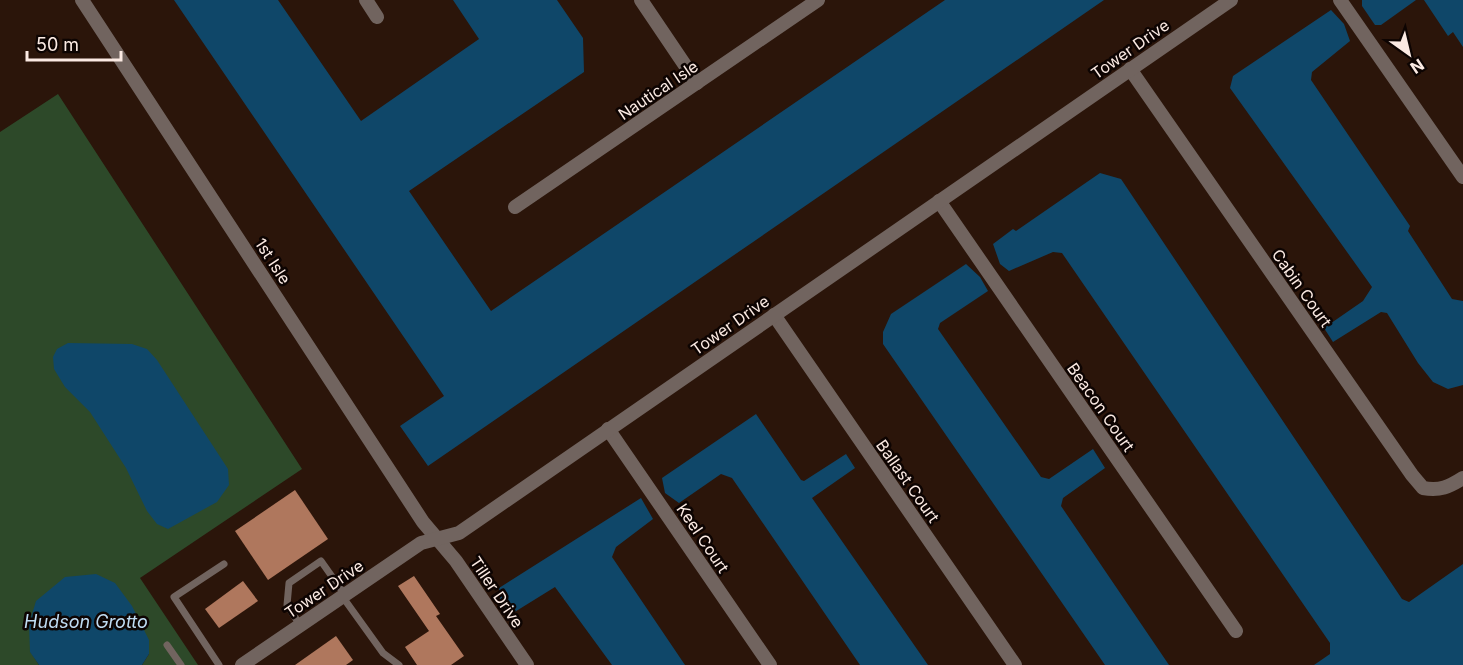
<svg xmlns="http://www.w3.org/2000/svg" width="1463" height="665" font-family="Inter,sans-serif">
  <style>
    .green { fill: #2d4929 }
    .water { fill: #0f4769 }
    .building { fill: #af775d }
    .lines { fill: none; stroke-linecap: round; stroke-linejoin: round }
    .service { stroke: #71645f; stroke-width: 7 }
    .minor { stroke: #71645f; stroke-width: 14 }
    .labels { text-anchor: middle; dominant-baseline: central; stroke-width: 5; stroke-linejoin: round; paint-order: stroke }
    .street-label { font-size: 16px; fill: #fbeae3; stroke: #0d0402 }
    .water-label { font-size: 18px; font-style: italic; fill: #bfdcf3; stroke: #0d0402 }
  </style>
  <rect width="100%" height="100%" fill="#2b150a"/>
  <path class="green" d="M58 94 302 469 140 578 198 665H142L149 654 30 651 39 665H0V132Z"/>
  <g class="water">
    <path d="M174 0H278L361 121 479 39 453 0H557L583 38 584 72 409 191 491 311 945 0H1104L428 466 400 426 444 396Z"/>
    <path d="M1362 0H1416L1381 25H1375L1362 6Z"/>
    <path d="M1424 0H1463V47L1453 32 1448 36Z"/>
    <path d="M1331 10 1344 24 1350 41 1312 72 1311 80 1410 226 1408 231 1452 299 1463 301V385L1448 389 1433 382 1418 363 1387 313 1381 312 1333 342 1324 328 1363 301 1372 287 1230 88 1233 76Z"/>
    <path d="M1100 173 1121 179 1402 599 1409 602 1463 564V665H1314L1330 654V643L1062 253 1053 252 1009 271 1000 264 993 244 1013 229 1016 231Z"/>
    <path d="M966 264 980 277 988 291 940 323 938 329 1041 477 1049 479 1093 449 1105 468 1063 498 1061 506 1169 665H1105L883 344V332L891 314Z"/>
    <path d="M68 343 132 344 147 349 157 360 228 469 229 485 217 502 168 529 157 524 147 511 126 468 90 412 65 387 54 369 53 357 57 349Z"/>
    <path d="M756 414 801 480 804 481 846 454 855 468 812 498 928 665H860L732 478 721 474 679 503 665 493 662 478Z"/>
    <path d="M641 498 653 519 616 547 612 557 685 665H612L555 587 513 613 501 607 499 588Z"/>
    <path d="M96 574 115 583 132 606 149 640V654L142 665H39L30 652 29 624 36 601 65 577Z"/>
  </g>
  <g class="building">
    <path d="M295 490 328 539 268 580 235 531Z"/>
    <path d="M414 576 440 614 436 616 464 656 451 665H417L405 647 429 631 398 586Z"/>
    <path d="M243 581 258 601 219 628 205 609Z"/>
    <path d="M336 636 353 660 346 665H295Z"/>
  </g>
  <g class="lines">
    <g class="service">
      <path d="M342 596 383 653 399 665"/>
      <path d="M300 625 287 605 289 583 321 561 345 595"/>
      <path d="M167 645 181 665"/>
      <path d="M219 665 174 597 224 564"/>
    </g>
    <g class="minor">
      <path d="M82 0 423 522 456 561 527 665"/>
      <path d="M366 0 377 17"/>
      <path d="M641 0 697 83"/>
      <path d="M1340 0 1463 177"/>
      <path d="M1130 69 1412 475 1423 488C1440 491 1449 487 1463 478"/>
      <path d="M939 201 1236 631"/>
      <path d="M515 207 818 0"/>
      <path d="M774 315 1015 665"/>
      <path d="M608 429 770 665"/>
      <path d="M242 665 421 543 459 533 1231 0"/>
    </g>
  </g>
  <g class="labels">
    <g class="street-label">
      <text transform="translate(1130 49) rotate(-35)">Tower Drive</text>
      <text transform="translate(658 90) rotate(-34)">Nautical Isle</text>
      <text transform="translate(273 261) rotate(57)">1st Isle</text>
      <text transform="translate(1302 288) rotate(55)">Cabin Court</text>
      <text transform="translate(730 325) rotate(-35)">Tower Drive</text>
      <text transform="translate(1101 407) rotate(55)">Beacon Court</text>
      <text transform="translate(908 481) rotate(55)">Ballast Court</text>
      <text transform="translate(703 538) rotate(56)">Keel Court</text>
      <text transform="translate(324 589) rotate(-34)">Tower Drive</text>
      <text transform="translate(497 592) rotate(56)">Tiller Drive</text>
    </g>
    <g class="water-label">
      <text x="86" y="621">Hudson Grotto</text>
    </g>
  </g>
  <g transform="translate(1409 54) rotate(146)" stroke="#0d0402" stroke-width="4.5" paint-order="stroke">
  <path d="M0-4.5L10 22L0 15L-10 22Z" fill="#fbeae3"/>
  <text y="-9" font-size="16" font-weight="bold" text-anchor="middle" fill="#fbeae3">N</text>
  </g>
  <path d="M27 51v9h94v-9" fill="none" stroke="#fbeae3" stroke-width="3"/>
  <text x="36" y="51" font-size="18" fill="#fbeae3" stroke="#0d0402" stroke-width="4.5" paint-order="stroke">50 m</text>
</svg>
